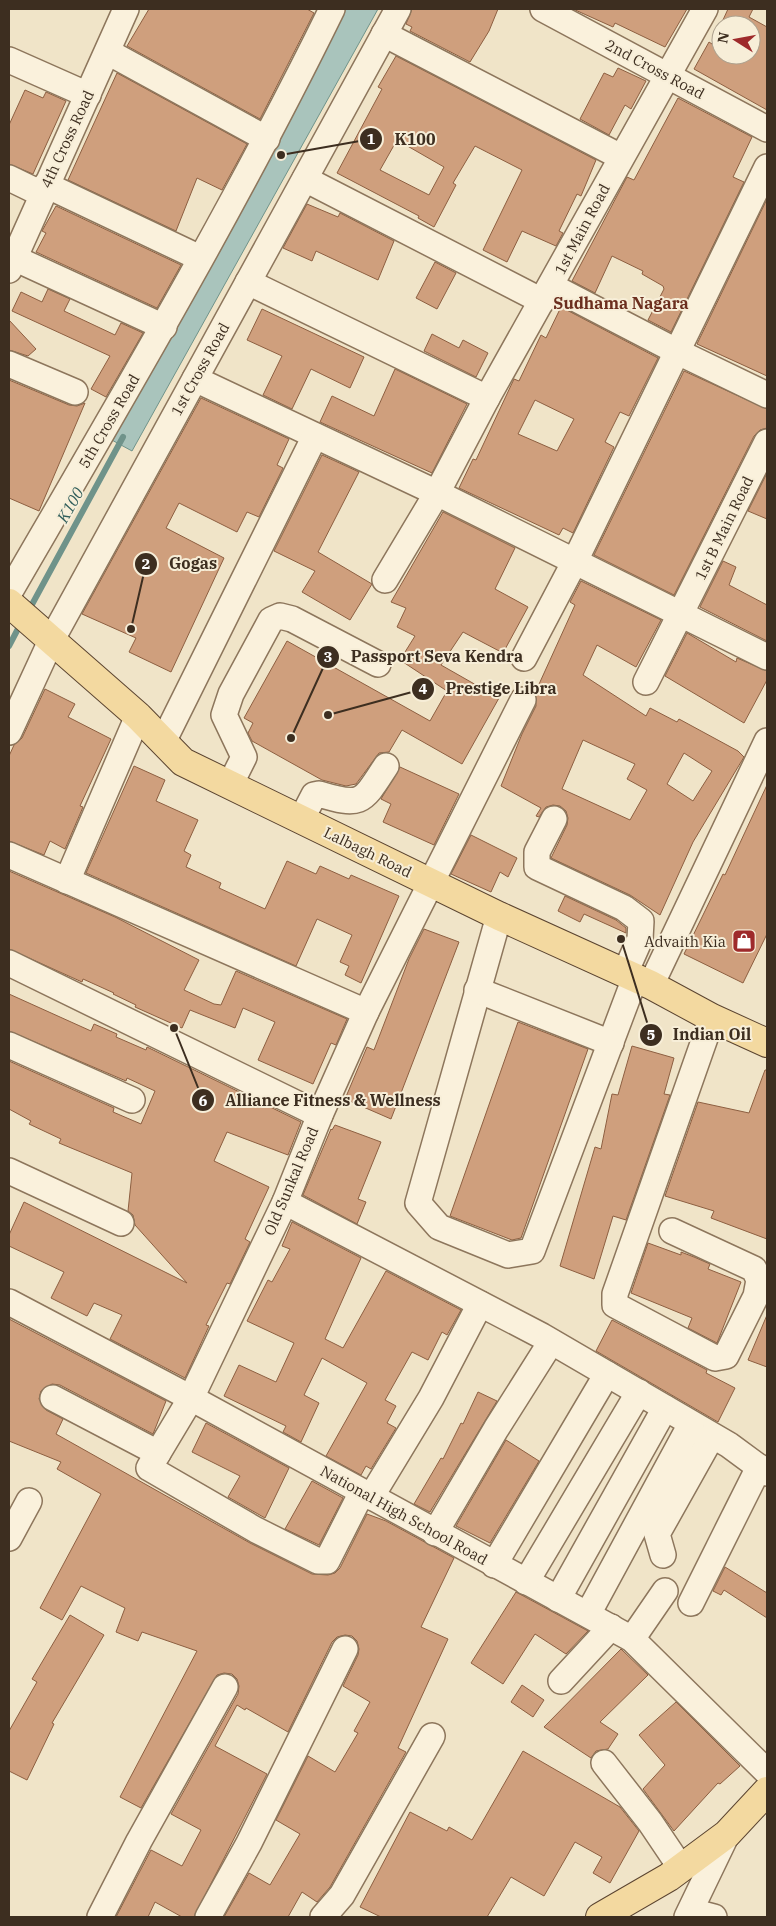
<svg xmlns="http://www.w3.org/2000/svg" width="776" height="1926" font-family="'IBM Plex Serif',serif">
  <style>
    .water { fill: #a9c4bc; stroke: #6f938a }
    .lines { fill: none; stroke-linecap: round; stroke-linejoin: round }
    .stream { stroke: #6f938a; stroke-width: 6 }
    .building { fill: #cf9f7d; stroke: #8d5f41; fill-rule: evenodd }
    .minor-casing { stroke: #8d765c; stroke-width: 28 }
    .major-casing { stroke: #5b4430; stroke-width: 30 }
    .minor { stroke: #faf1dc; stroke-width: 25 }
    .major { stroke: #f3d9a0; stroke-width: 28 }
    .labels { text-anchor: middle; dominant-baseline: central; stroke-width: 4; stroke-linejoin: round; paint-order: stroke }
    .street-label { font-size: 15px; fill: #3d2e20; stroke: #f7eed8 }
    .poi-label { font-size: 15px; fill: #3d2e20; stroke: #f7eed8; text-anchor: end }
    .neighbourhood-label { font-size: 16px; font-weight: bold; fill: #6b2e1e; stroke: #f7eed8 }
    .water-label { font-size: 16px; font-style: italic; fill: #2f5d5a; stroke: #f7eed8 }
    .leader { fill: none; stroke: #3d2e20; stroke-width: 2 }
    .callout-dot { fill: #3d2e20; stroke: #f7eed8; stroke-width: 2 }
    .mark-label { font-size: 15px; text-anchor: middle; font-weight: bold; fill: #fff }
    .callout-label { font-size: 16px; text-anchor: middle; font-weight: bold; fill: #3d2e20; stroke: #f7eed8; stroke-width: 4; stroke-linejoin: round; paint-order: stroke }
  </style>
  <rect width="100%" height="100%" fill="#f0e4c8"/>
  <path class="water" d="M342 9H378L132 451 110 439Z"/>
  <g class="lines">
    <g class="stream">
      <path d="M29 610 123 437"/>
      <path d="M9 646 21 623"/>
    </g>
  </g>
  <g class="building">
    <path d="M149 9H307L314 13 260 119 127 46Z"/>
    <path d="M412 9H498L489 31 470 62 410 31 412 27 406 24Z"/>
    <path d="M573 9H687L665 47 615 23 613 27Z"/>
    <path d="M728 9H753L749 17 767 27V110L694 69 709 42 712 44ZM721 25H751V55H721Z"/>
    <path d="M396 56 596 160 581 196 577 194 559 231 563 233 556 246 522 231 507 262 483 250 522 170 475 146 453 183 456 185 434 227 418 218 419 216 337 173 382 89 378 87ZM397 140 444 167 429 195 380 170Z"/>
    <path d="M618 68 646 81 631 109 625 105 609 135 580 119 604 73 613 77Z"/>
    <path d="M117 73 247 144 222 190 197 178 176 231 68 180Z"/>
    <path d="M25 90 43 98 46 92 66 101 33 174 9 164V125Z"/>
    <path d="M678 98 752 137 733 177 744 182 671 332 648 320 664 289 663 286 642 274 643 271 612 256 595 293 572 281 627 177 634 180Z"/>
    <path d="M767 199V376L697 344Z"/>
    <path d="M307 204 338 217 340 213 394 241 378 280 316 251 312 261 283 248Z"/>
    <path d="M56 206 181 265 157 308 36 252 46 233 42 231Z"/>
    <path d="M435 262 456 273 437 309 416 298Z"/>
    <path d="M48 289 70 299 64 311 115 335 121 323 143 333 106 397 91 389 110 356 12 311 21 292 42 302Z"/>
    <path d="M561 307 658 358 629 416 620 412 605 442 614 447 573 533 563 528 559 535 459 488 473 459 476 460 514 379 519 381 541 335 546 338ZM535 400 574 419 557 451 518 434Z"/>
    <path d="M262 309 364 357 350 388 311 369 292 409 263 395 282 356 247 340Z"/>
    <path d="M9 320 36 349 28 356 9 350Z"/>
    <path d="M432 334 459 348 463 340 488 353 476 377 424 351Z"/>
    <path d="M395 369 467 404 432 473 320 422 332 396 374 416Z"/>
    <path d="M684 371 767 409V428L760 430 754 436 674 595 594 555Z"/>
    <path d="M9 380 69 405 77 406 85 403 39 511 9 498Z"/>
    <path d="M201 398 289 439 277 465 283 468 259 517 247 512 237 532 179 503 166 528 224 558 171 672 129 652 136 638 82 614Z"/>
    <path d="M322 455 359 472 318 552 372 584 350 620 302 592 315 571 274 551Z"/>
    <path d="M767 473V519L748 511Z"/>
    <path d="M443 512 515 548 495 589 528 607 503 653 463 632 441 665 499 698 462 764 402 730 389 752 379 753 356 784 346 786 322 780 252 741 248 733 253 723 244 718 287 641 430 721 447 691 400 660 415 636 397 627 406 608 391 602Z"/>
    <path d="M723 561 736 567 729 585 767 605V641L700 607Z"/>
    <path d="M581 581 661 620 636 667 597 645 583 675 646 716 650 708 677 722 679 719 738 751 744 757 693 842 660 915 630 895 551 858 567 825 568 818 566 811 560 806 553 805 546 807 539 817 536 816 541 808 501 786 522 734 536 706 535 693 575 605 570 602ZM583 740 635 764 627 779 647 790 630 820 562 789ZM684 753 712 771 693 801 667 784Z"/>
    <path d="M687 633 736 662 737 658 767 671V680L744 723 665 676Z"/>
    <path d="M45 689 75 704 68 717 111 739 80 806 83 807 65 849 50 841 44 855 9 841V756L14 745 22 738Z"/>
    <path d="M134 766 165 780 156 801 198 820 184 851 191 855 186 867 221 883 219 888 265 909 287 861 316 874 320 866 349 879 351 875 399 896 361 983 345 975 349 966 340 962 352 935 317 919 296 966 86 873Z"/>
    <path d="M400 767 459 794 434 845 383 822 391 804 381 799Z"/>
    <path d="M767 785V934L743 983 684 954 723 874 725 875Z"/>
    <path d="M471 835 517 858 508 877 500 872 491 892 451 874Z"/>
    <path d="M9 871 115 917 199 960 184 990 214 1004 221 1005 236 971 347 1019 336 1045 331 1043 313 1084 258 1060 275 1022 243 1008 235 1028 190 1010 182 1028 135 1007 136 1005 113 994 114 993 83 979 82 982 9 949Z"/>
    <path d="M565 896 616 920 626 928V933L584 914 580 922 558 911Z"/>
    <path d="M424 929 459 942 391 1119 345 1099 367 1047 374 1050 409 959Z"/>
    <path d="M9 994 91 1031 94 1024 117 1034 116 1037 146 1050 147 1047 301 1122 288 1155 227 1132 214 1161 269 1187 245 1239 250 1242 230 1284 227 1283 206 1325 209 1326 185 1378 110 1339 122 1315 94 1303 87 1316 51 1298 64 1272 9 1246V1235L24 1202 187 1283 135 1225 133 1215 128 1211 132 1173 59 1143 61 1139 29 1124 31 1121 9 1109V1061L114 1108 113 1112 141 1124 155 1091 127 1078 126 1081 9 1031Z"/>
    <path d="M518 1022 588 1049 521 1238 512 1240 450 1216Z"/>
    <path d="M632 1046 674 1058 664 1094 670 1095 626 1220 613 1216 594 1279 560 1266 595 1147 601 1149 612 1094 618 1095Z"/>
    <path d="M765 1070H767V1239L711 1218 714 1211 665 1196 698 1102 749 1113Z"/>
    <path d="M335 1125 381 1142 358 1199 366 1202 357 1224 303 1195 331 1129 332 1130Z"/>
    <path d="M292 1222 361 1258 325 1339 343 1348 386 1271 461 1310 447 1335 442 1332 428 1360 412 1352 385 1400 396 1406 387 1423 396 1428 371 1469 366 1466 361 1475 326 1456 367 1383 322 1358 304 1395 319 1403 301 1442 283 1432 286 1426 224 1396 239 1365 276 1382 294 1343 247 1321 268 1280 272 1282 290 1249 282 1246Z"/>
    <path d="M648 1243 681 1255V1252L694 1257 710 1264 708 1269 741 1282 717 1343 688 1328 692 1318 631 1293Z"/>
    <path d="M767 1315V1367L748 1360Z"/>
    <path d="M9 1319 166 1401 153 1434 60 1385 52 1384 41 1391 39 1399 46 1410 63 1419 56 1434 250 1543 312 1574 328 1575 335 1573 340 1568 367 1514 386 1521 454 1558 421 1627 448 1639 398 1748 406 1752 330 1887 317 1902 302 1892 288 1917H224L249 1873 270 1885 300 1834 276 1820 308 1756 335 1772 358 1733 354 1731 370 1702 343 1686 358 1655 359 1649 357 1641 352 1636 345 1635 337 1637 332 1642 288 1732 246 1708 245 1710 237 1705 215 1746 267 1774 194 1917H182L155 1902 148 1917H116L151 1850 182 1866 201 1830 171 1814 238 1694 239 1686 237 1679 232 1674 224 1673 217 1675 141 1808 120 1797 197 1651 142 1632 138 1641 116 1632 125 1608 81 1586 62 1620 40 1608 101 1494 57 1469 61 1462 9 1441Z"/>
    <path d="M612 1320 707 1370 706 1373 735 1388 718 1422 596 1351Z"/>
    <path d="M478 1392 497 1401 430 1512 414 1504 441 1458 443 1459 461 1423 463 1424Z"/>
    <path d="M206 1423 289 1468 265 1518 228 1497 240 1476 192 1452Z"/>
    <path d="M506 1440 539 1461 490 1543 456 1526Z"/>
    <path d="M312 1481 343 1498 319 1545 285 1529Z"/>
    <path d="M725 1567 767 1593V1618L724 1590 721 1595 713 1591Z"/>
    <path d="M516 1592 588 1631 566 1654 535 1634 503 1684 471 1663Z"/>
    <path d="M70 1615 104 1635 52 1723 54 1724 27 1780 9 1771V1731L37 1682 32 1679Z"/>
    <path d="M621 1649 648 1675 600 1722 618 1734 608 1749 596 1751 591 1758 544 1727Z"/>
    <path d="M522 1685 544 1700 533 1717 511 1702Z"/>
    <path d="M676 1702 740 1766 720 1784 718 1783 674 1831 643 1789 665 1765 639 1735Z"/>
    <path d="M523 1751 620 1807 639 1831 610 1883 593 1873 602 1857 575 1842 544 1896 511 1877 487 1917H381L360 1907 410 1812 447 1831 449 1827 472 1840Z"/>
  </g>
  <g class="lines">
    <g class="minor-casing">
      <g id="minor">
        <path d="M543 9 767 129"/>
        <path d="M384 34 621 157"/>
        <path d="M108 52 267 139"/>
        <path d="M9 60 88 95"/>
        <path d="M9 178 42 194"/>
        <path d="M305 179 542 301"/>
        <path d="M46 185 200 258"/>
        <path d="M14 258 164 327"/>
        <path d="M9 270 126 9"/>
        <path d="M248 282 487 398"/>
        <path d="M551 286 678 352 767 395"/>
        <path d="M9 364 75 392"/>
        <path d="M195 379 437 493 767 657"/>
        <path d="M385 580 437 493 487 398 705 9"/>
        <path d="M9 593C121 400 234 209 332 9"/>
        <path d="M524 658 574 563 767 167"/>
        <path d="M646 682 767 442"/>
        <path d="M9 732 51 641 398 9"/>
        <path d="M163 742 315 436"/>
        <path d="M230 785 244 757 224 715 231 694 271 620 280 616 292 619 378 664"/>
        <path d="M554 819 537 852V867L624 908 641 921 640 939 625 973"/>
        <path d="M301 820 314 795 319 794C362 807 362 803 386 766"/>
        <path d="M9 855 366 1012"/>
        <path d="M67 881 138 716"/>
        <path d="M499 916 418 1203 439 1227 508 1255 532 1251 635 978"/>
        <path d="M9 963 320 1115"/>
        <path d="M651 985 767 741"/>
        <path d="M477 990 611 1043"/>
        <path d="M9 1045 132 1100"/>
        <path d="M9 1171 121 1223"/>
        <path d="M285 1202 542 1336 729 1445 767 1473"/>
        <path d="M672 1231 754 1269 759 1280 756 1296 726 1356 715 1358 615 1305V1294L712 1018"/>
        <path d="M9 1302 191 1398 632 1639 767 1772"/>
        <path d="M53 1398 158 1453 191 1398 285 1202 320 1115 366 1012 523 700"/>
        <path d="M158 1453 149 1468 256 1530 318 1561H327L362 1492"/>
        <path d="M371 1497 431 1398 480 1304"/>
        <path d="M435 1533 496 1429 551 1342"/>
        <path d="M9 1538 29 1501"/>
        <path d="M663 1555 657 1534 712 1436"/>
        <path d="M494 1565 607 1374"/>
        <path d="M526 1582 639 1392"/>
        <path d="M558 1599 665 1408"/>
        <path d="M691 1603 759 1467"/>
        <path d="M588 1614 691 1424"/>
        <path d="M632 1639 665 1591"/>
        <path d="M561 1681 611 1627"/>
        <path d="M604 1763 650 1822 681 1868"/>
        <path d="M691 1911 714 1917"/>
        <path d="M100 1917 139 1841 225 1687"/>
        <path d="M208 1917 249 1843 345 1649"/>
        <path d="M323 1917 342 1895 432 1736"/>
        <path d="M687 1917 727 1834"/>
      </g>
    </g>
    <g class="major-casing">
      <g id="major">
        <path d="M9 603 138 716 183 762 499 916 651 985 712 1018 767 1043"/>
        <path d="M600 1917 669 1877 727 1834 767 1791"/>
      </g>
    </g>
    <use href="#minor" class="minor"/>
    <use href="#major" class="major"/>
  </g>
  <defs>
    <g id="shop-square" transform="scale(1.25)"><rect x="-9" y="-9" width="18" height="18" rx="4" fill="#9e2a2b" stroke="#f7eed8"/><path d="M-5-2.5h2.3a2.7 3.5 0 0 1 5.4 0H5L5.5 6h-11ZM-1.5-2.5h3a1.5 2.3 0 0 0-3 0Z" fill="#fff"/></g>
  </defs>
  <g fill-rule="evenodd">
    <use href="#shop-square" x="744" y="941"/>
  </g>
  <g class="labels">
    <g class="street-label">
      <text transform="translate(655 69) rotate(28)">2nd Cross Road</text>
      <text transform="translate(67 139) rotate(-65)">4th Cross Road</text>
      <text transform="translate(582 229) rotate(-62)">1st Main Road</text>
      <text transform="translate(200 369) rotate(-61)">1st Cross Road</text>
      <text transform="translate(109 421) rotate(-60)">5th Cross Road</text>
      <text transform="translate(724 528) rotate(-64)">1st B Main Road</text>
      <text transform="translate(368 852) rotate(26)">Lalbagh Road</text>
      <text transform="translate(291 1181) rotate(-67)">Old Sunkal Road</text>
      <text transform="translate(404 1515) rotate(29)">National High School Road</text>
    </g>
    <g class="poi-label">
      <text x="726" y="941">Advaith Kia</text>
    </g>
    <g class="neighbourhood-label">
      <text x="621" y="303">Sudhama Nagara</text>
    </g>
    <g class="water-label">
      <text transform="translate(70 505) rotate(-61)">K100</text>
    </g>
  </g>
  <path class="leader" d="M281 155L371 139M131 629L146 564M291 738L328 657M328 715L423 689M621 939L651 1035M174 1028L203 1100"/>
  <g class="callout-dot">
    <circle cx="281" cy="155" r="5"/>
    <circle cx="131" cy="629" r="5"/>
    <circle cx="291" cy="738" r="5"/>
    <circle cx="328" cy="715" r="5"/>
    <circle cx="621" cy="939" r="5"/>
    <circle cx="174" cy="1028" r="5"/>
    <circle cx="371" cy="139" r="12"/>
    <circle cx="146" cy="564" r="12"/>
    <circle cx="328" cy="657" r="12"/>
    <circle cx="423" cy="689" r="12"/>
    <circle cx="651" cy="1035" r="12"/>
    <circle cx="203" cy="1100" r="12"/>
  </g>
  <g class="mark-label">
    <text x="371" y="144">1</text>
    <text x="146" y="569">2</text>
    <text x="328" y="662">3</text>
    <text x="423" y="694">4</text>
    <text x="651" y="1040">5</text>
    <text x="203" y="1106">6</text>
  </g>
  <g class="callout-label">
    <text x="415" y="145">K100</text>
    <text x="193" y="569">Gogas</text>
    <text x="437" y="662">Passport Seva Kendra</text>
    <text x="501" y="694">Prestige Libra</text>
    <text x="712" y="1040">Indian Oil</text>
    <text x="333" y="1106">Alliance Fitness &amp; Wellness</text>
  </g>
  <rect width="776" height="1926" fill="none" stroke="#3d2e20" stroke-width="20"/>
  <g transform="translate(736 40) rotate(281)"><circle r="24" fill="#f7eed8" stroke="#ada18e"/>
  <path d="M0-4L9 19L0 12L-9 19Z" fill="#9e2a2b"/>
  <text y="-8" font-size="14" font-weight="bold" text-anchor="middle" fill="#3d2e20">N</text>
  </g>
</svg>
